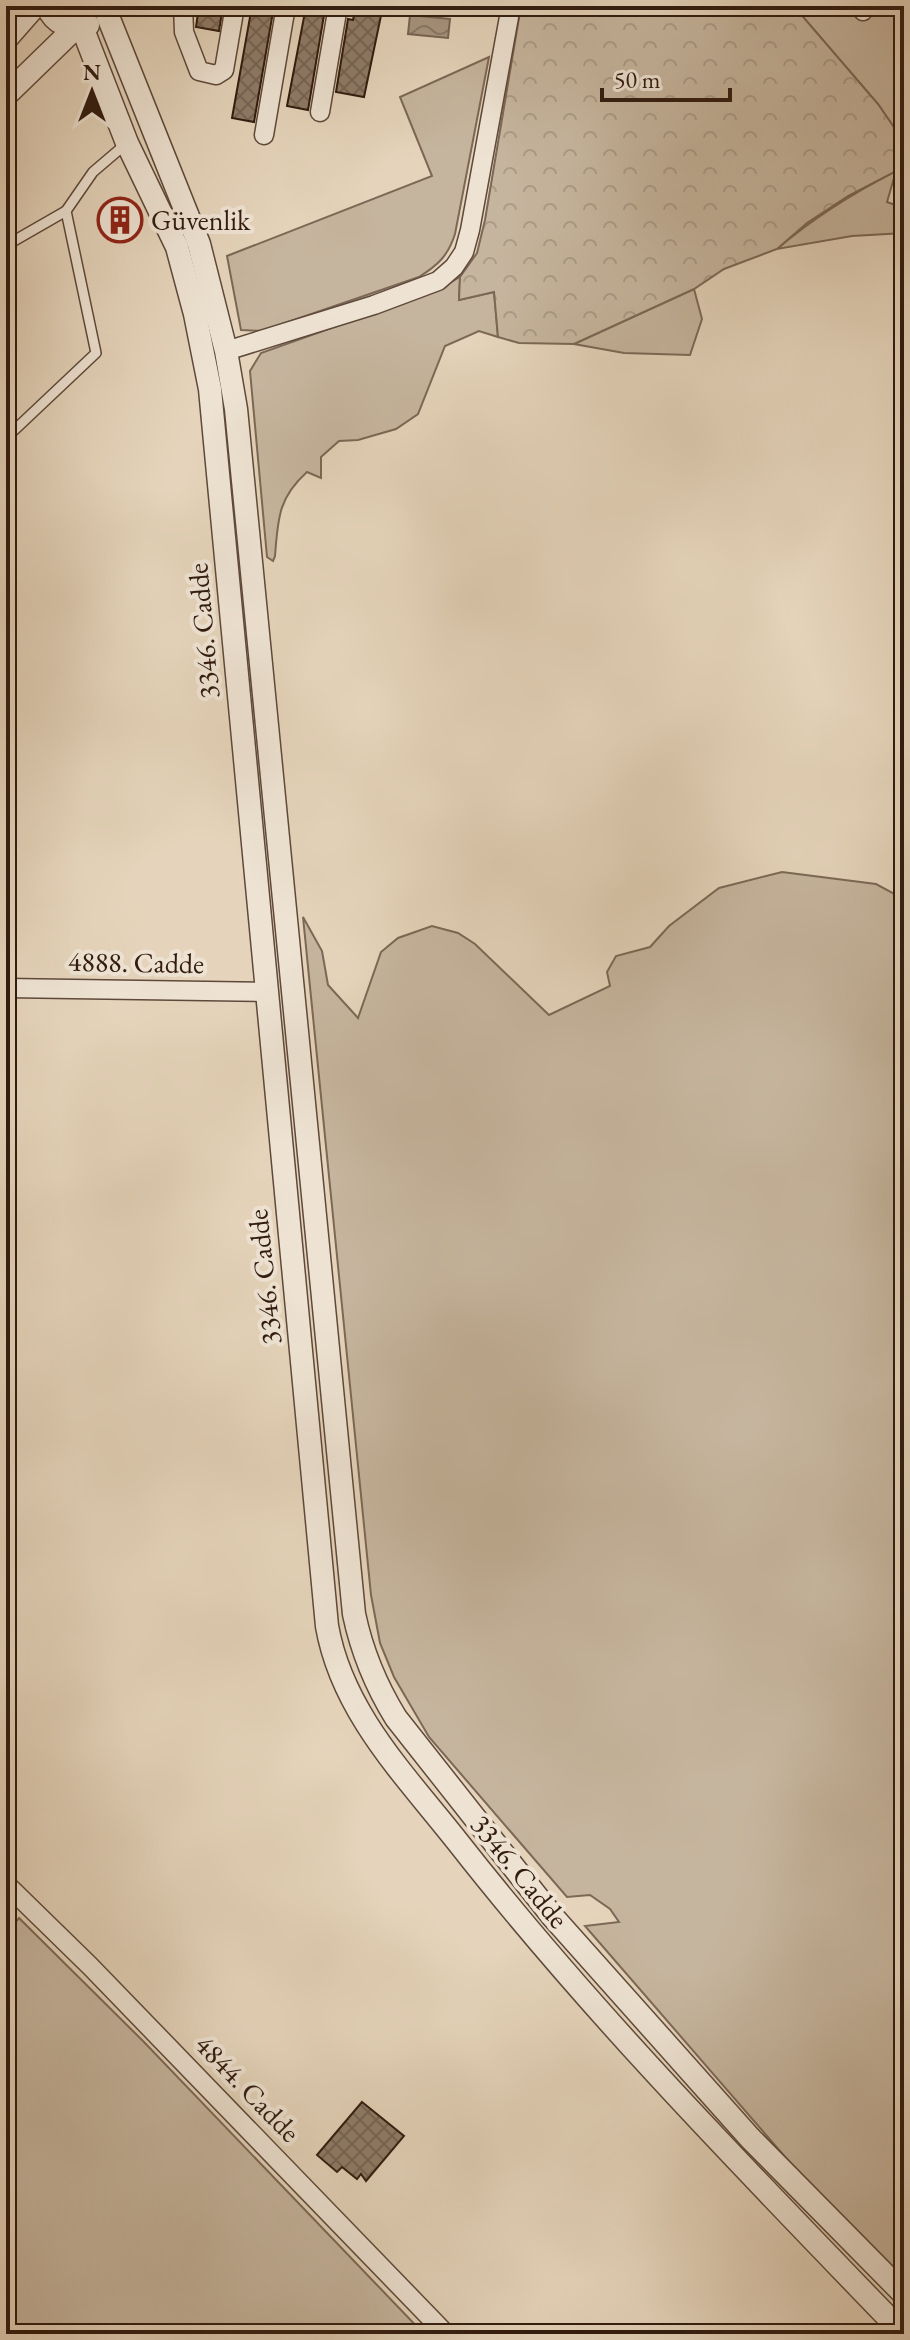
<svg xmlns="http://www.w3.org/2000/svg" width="910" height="2340" font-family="'EB Garamond',serif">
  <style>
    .green { fill: #c6b59e; stroke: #7c6856; stroke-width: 2 }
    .forest { fill: url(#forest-crowns); stroke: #7c6856; stroke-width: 2 }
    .water { fill: url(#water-waves); stroke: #786453; stroke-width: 2 }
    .building { fill: url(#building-cross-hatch); stroke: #311b0f; stroke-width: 2 }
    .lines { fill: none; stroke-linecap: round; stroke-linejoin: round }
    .service-casing { stroke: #5e493a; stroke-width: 12 }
    .minor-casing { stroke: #5e493a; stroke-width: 21 }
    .tertiary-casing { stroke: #5e493a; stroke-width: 25 }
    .service { stroke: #eee3d3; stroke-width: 9 }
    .minor { stroke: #eee3d3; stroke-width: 18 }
    .tertiary { stroke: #eee3d3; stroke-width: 22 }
    .labels { text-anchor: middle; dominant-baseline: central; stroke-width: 8; stroke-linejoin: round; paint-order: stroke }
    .poi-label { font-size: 28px; fill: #311b0f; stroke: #eee3d3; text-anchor: start }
    .street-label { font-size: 28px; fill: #311b0f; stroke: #eee3d3 }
  </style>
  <defs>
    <pattern id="forest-crowns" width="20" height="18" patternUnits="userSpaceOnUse" patternTransform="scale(2)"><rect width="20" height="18" fill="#c6b59e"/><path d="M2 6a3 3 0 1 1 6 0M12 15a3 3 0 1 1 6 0" fill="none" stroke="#ab9b87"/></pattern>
    <pattern id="water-waves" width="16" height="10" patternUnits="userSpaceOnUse" patternTransform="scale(2)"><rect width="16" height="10" fill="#a89581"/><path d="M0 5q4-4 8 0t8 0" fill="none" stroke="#897968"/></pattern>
    <pattern id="building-cross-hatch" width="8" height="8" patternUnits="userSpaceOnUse" patternTransform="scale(2)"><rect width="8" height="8" fill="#8f7b68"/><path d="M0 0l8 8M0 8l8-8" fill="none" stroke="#756454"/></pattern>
  </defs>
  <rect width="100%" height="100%" fill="#e5d4bb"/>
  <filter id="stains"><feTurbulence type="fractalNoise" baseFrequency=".0025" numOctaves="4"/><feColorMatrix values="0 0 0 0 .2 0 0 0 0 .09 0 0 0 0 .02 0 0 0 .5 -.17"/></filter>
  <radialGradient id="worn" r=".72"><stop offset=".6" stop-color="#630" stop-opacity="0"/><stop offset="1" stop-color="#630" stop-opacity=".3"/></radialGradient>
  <g class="green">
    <path d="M797 6 894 7 904 26V142L878 104 797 10Z"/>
    <path d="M489 57 455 234C448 256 438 265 419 277L262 331 241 330 227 256 432 176 400 97Z"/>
    <path d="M896 171 887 202 904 208V233L852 236 777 249C814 217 853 193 896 171Z"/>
    <path d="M460 277 459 300 494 292 498 337 479 331 445 346 418 414 396 429 358 440 339 441 321 457V478L307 472C278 498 278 519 275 556L273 561 267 557 250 371 261 353 435 291Z"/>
    <path d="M694 289 702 319 690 355 624 353 574 344Z"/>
    <path d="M782 872 876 884 904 899V2294L585 1926 619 1922 610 1909 590 1895 567 1897 429 1737 394 1677 380 1643 371 1595 303 917 322 951 328 985 358 1018 381 952 398 938 432 926 458 933 475 944 549 1015 610 986 607 972 616 956 650 947 669 926 719 888Z"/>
    <path d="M19 1918 143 2041 424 2334H6V1950L14 1942 16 1922Z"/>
  </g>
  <path class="forest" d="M521 6H797V10L878 104 904 142V167L848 196 807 223 777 249 724 269 694 289 574 344 519 343 498 337 494 292 459 300 460 277 477 253 485 220Z"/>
  <path class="water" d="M410 15 450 19 448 38 408 34Z"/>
  <g class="building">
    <path d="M199 6H223L219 31 196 27Z"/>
    <path d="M252 6H274L254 122 232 118Z"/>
    <path d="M356 6H383L364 97 336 92 348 19 353 20Z"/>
    <path d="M305 12 324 15 308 110 287 106Z"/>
    <path d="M123 203 136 231 118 237 104 210Z"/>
    <path d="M362 2102 404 2136 366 2181 361 2174 357 2179 342 2167 337 2172 317 2155Z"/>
  </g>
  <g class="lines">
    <g class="service-casing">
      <g id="service">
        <path d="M6 238 12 242 66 211"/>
        <path d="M6 438 96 353 66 211 93 172 127 143"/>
      </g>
    </g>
    <g class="minor-casing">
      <g id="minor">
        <path d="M183 6 184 32 199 71 216 75 224 70 235 6"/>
        <path d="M863 11 866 6"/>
        <path d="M320 112 338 6"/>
        <path d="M264 135 286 6"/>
        <path d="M226 351 374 305 438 281 454 267 464 252 470 230 511 6"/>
        <path d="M6 988 266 992"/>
        <path d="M6 1884 90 1966 446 2334"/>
      </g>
    </g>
    <g class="tertiary-casing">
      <g id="tertiary">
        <path d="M47 6C54 23 70 31 88 25"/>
        <path d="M105 9 199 244 226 351 236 409 354 1614C362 1652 375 1684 396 1718L553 1917 750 2138 904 2294"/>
        <path d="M82 27 127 143 177 247 195 314 210 389 327 1626C342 1712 405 1775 457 1841 594 2016 750 2174 904 2334"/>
        <path d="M6 39 35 6"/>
        <path d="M6 95 75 28"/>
      </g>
    </g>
    <use href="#service" class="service"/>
    <use href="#minor" class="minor"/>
    <use href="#tertiary" class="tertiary"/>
  </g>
  <defs>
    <g id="building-ring" transform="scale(2.3)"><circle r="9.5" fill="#eee3d3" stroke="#8f2418" stroke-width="1.5"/><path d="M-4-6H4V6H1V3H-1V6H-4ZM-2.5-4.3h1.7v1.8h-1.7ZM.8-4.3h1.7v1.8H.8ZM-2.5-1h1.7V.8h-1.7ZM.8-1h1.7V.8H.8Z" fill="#8f2418"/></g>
  </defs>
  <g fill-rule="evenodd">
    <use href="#building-ring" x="120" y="220"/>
  </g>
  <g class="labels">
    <g class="poi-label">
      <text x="151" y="220">Güvenlik</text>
    </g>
    <g class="street-label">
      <text transform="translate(203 631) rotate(-95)">3346. Cadde</text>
      <text transform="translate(136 962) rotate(1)">4888. Cadde</text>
      <text transform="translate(264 1277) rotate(-96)">3346. Cadde</text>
      <text transform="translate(520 1871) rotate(51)">3346. Cadde</text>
      <text transform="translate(248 2088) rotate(46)">4844. Cadde</text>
    </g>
  </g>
  <rect width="910" height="2340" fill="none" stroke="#e5d4bb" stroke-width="32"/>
  <rect x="8" y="8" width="894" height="2324" fill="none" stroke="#311b0f" stroke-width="4"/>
  <rect x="16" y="16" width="878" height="2308" fill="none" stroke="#311b0f" stroke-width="2"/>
  <g transform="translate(92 92)" stroke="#eee3d3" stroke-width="6" paint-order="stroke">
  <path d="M0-6L14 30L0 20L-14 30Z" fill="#311b0f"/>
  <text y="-12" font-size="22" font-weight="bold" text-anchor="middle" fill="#311b0f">N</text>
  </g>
  <path d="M602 88v12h128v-12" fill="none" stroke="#311b0f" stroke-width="4"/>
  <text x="614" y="88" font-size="24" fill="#311b0f" stroke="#eee3d3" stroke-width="6" paint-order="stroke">50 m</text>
  <rect width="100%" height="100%" filter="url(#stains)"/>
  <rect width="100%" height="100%" fill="url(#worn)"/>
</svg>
